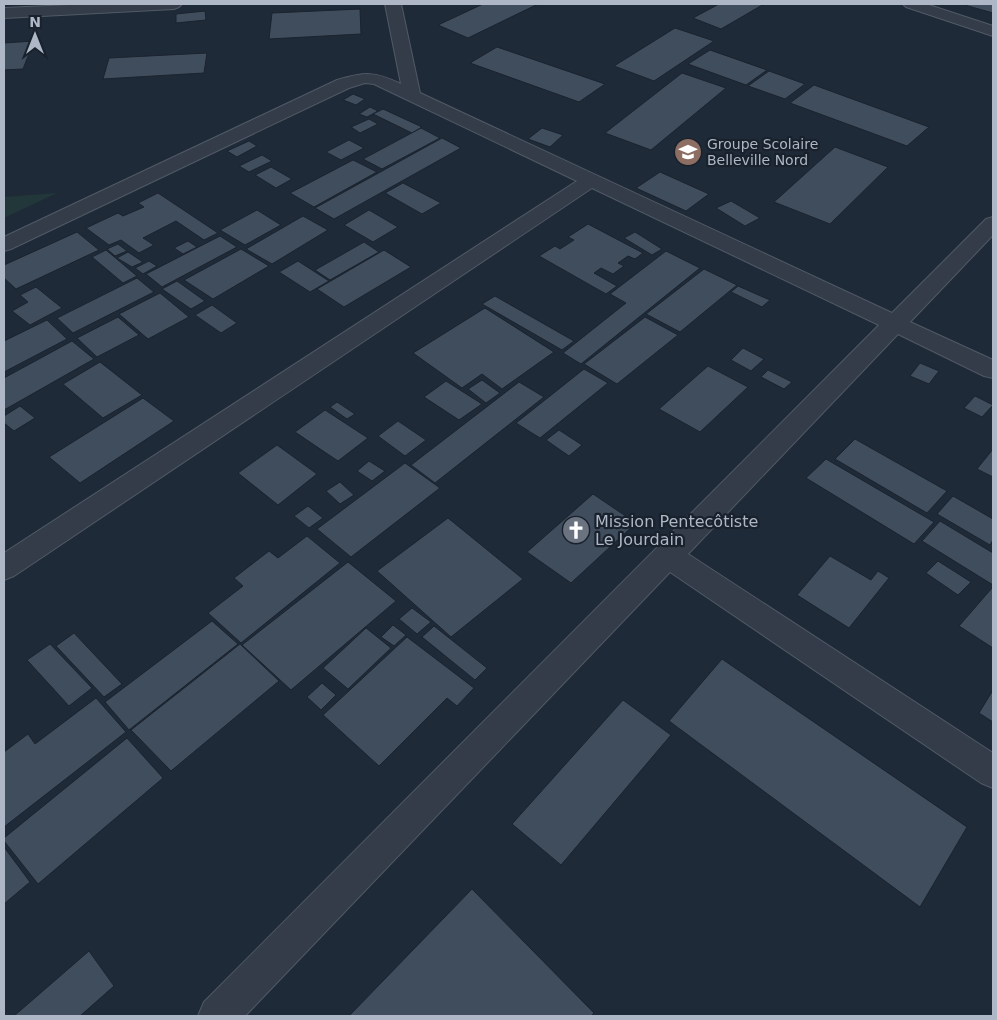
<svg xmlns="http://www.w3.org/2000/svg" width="997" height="1020" font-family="'DejaVu Sans',sans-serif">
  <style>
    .green { fill: #213739 }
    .building { fill: #404d5d; stroke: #1a232e }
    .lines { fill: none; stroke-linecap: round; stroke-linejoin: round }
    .minor-casing { stroke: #505a66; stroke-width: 2 }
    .minor { fill: #333c48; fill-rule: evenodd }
    .labels { text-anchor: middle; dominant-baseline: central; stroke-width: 4.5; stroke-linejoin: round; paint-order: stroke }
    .far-poi-label { font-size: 14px; fill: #adb7c5; stroke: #18212c; text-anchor: start }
    .poi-label { font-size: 16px; fill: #adb7c5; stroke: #18212c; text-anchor: start }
  </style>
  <rect width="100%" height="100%" fill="#1f2a38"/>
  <path class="green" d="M57 193 4 218V197Z"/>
  <g class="building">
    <path d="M483 4H538L468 38 438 25Z"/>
    <path d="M719 4H764L721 29 693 18Z"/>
    <path d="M961 4H993V13Z"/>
    <path d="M360 9 361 34 269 39 272 13Z"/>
    <path d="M205 11 206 20 176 23V14Z"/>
    <path d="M675 28 714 41 654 81 614 66Z"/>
    <path d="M34 41 23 69 4 70V43Z"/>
    <path d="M497 47 605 84 579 102 470 63Z"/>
    <path d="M710 50 767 70 746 85 688 64Z"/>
    <path d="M207 53 204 73 103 79 109 58Z"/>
    <path d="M769 71 805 84 785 99 748 86Z"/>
    <path d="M682 73 726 88 651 150 605 133Z"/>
    <path d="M814 85 929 127 907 146 790 103Z"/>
    <path d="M353 94 365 99 356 105 343 100Z"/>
    <path d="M370 107 378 111 367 117 359 114Z"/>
    <path d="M383 109 422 127 412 133 373 114Z"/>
    <path d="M369 119 378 124 360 133 351 127Z"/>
    <path d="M421 128 440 138 382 169 363 159Z"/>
    <path d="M542 128 563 135 550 147 528 139Z"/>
    <path d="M442 138 461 148 334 219 315 208Z"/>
    <path d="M349 140 364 148 341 160 326 152Z"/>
    <path d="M249 141 257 146 237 157 227 151Z"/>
    <path d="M835 147 888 167 830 224 774 202Z"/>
    <path d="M262 155 272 161 249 172 239 166Z"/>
    <path d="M353 160 377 172 314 207 290 193Z"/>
    <path d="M271 167 292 179 276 188 255 175Z"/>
    <path d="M660 172 709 194 686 211 636 188Z"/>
    <path d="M403 183 441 203 422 214 385 193Z"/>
    <path d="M158 193 218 233 204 240 176 221 143 238 154 245 139 253 121 240 109 245 86 228 118 213 123 216 144 207 138 203Z"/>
    <path d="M731 201 760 218 745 226 716 208Z"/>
    <path d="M257 210 281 225 245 245 220 230Z"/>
    <path d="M369 210 398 227 373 242 344 225Z"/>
    <path d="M303 216 328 230 272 264 246 249Z"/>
    <path d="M588 224 643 253 635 259 628 256 618 263 624 266 613 274 601 268 594 273 617 286 606 294 539 256 555 246 560 249 574 240 568 237Z"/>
    <path d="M77 232 99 250 16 289 4 278V265Z"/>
    <path d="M635 232 662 249 652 255 624 238Z"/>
    <path d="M220 236 237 247 162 287 146 274Z"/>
    <path d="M188 241 197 247 183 254 174 248Z"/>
    <path d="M364 242 379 252 330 280 315 270Z"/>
    <path d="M118 244 127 251 115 256 107 249Z"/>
    <path d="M241 249 269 266 213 299 184 280Z"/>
    <path d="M106 250 137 276 123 283 92 257Z"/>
    <path d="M384 250 411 267 344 307 317 289Z"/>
    <path d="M666 251 700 268 581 364 563 353 626 303 610 294Z"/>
    <path d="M128 252 143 262 132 267 117 258Z"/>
    <path d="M149 261 157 266 143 274 135 268Z"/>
    <path d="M298 261 329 281 310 292 279 272Z"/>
    <path d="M704 269 737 285 680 332 646 314Z"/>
    <path d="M137 278 154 292 73 333 57 318Z"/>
    <path d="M177 281 205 301 191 309 162 289Z"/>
    <path d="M738 286 770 300 762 307 731 292Z"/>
    <path d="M36 287 62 308 30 325 12 311 28 302 20 295Z"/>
    <path d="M160 293 189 317 148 339 119 314Z"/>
    <path d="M495 296 574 341 562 350 482 304Z"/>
    <path d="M212 305 237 323 221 333 195 315Z"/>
    <path d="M485 308 554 352 502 389 482 374 462 388 413 353Z"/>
    <path d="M118 317 139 335 97 357 77 338Z"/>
    <path d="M645 317 678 335 617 384 584 364Z"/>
    <path d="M47 320 67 339 4 372V341Z"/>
    <path d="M72 341 94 359 4 410V378Z"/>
    <path d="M743 348 764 359 751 371 731 360Z"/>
    <path d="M100 362 142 395 103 418 63 384Z"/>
    <path d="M920 363 939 371 929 384 910 376Z"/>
    <path d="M708 366 748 387 700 432 659 409Z"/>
    <path d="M584 369 608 383 540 438 516 423Z"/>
    <path d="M768 370 792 382 784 389 761 377Z"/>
    <path d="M482 380 500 393 486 403 468 389Z"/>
    <path d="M446 381 482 404 459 420 424 397Z"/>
    <path d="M519 382 544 397 435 483 411 465Z"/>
    <path d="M975 396 993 405 982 417 964 408Z"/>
    <path d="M143 398 174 421 80 483 49 457Z"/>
    <path d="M337 402 355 414 347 419 330 407Z"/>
    <path d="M20 406 35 418 14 431 4 423V416Z"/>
    <path d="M325 410 368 438 338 461 295 432Z"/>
    <path d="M398 421 426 440 405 456 378 436Z"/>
    <path d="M559 430 582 445 569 456 546 440Z"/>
    <path d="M855 439 947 491 927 513 835 459Z"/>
    <path d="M277 445 317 474 278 505 238 473Z"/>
    <path d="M993 449V477L977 469Z"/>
    <path d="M826 459 934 522 914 544 806 478Z"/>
    <path d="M369 461 385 471 372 481 357 471Z"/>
    <path d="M405 463 440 488 351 557 317 529Z"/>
    <path d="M340 482 354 495 340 504 326 491Z"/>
    <path d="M593 494 636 523 571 583 527 552Z"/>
    <path d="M953 496 993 519V540L990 545 937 514Z"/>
    <path d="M308 506 323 518 309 528 294 516Z"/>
    <path d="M448 518 523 579 451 637 377 571Z"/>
    <path d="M940 521 993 553V585L922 541Z"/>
    <path d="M307 536 340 563 241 643 208 613 243 586 234 578 269 551 278 558Z"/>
    <path d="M830 556 871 580 878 571 889 578 849 628 797 595Z"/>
    <path d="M938 561 971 582 958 595 926 573Z"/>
    <path d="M348 562 396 601 291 690 242 645Z"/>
    <path d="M992 588H993V648L959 626Z"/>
    <path d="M412 608 431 622 417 634 399 619Z"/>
    <path d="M212 621 238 644 129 730 105 702Z"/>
    <path d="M393 625 406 635 394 646 381 637Z"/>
    <path d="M434 626 487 668 475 680 422 637Z"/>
    <path d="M366 628 391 648 348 689 323 668Z"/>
    <path d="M74 633 122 684 104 697 56 646Z"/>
    <path d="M407 637 474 688 457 706 447 698 379 766 323 715Z"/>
    <path d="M50 644 92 688 69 706 27 660Z"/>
    <path d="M240 644 279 681 171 771 131 730Z"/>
    <path d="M722 659 967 827 920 907 669 721Z"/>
    <path d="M322 683 336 695 321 710 307 697Z"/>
    <path d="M993 690V722L979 713Z"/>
    <path d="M96 698 126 732 4 827V752L28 734 35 744Z"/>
    <path d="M623 700 671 735 561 865 512 824Z"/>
    <path d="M127 738 163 778 38 884 4 841V838Z"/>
    <path d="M4 847 30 882 4 904Z"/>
    <path d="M472 889 594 1013 591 1016H349Z"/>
    <path d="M89 951 114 986 80 1016H14Z"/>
  </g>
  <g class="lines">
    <g class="minor-casing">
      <g id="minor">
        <path d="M91 4H182L179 7 174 9 4 18V8Z"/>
        <path d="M385 4H401L420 93 892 313 986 219 993 217V235L910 322 993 360V378L984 376 898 334 688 554 993 753V788L981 783 670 572 245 1016H198L204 1002 879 325 592 188 14 576 4 580V553L577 181 374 84 365 83 349 88 11 249 4 251V237L337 80C365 72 374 71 401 84Z"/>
        <path d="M903 4H926L993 26V36L906 7Z"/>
      </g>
    </g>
    <use href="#minor" class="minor"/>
  </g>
  <defs>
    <g id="school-disc" transform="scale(1.4375)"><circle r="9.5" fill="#8d6e63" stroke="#18212c"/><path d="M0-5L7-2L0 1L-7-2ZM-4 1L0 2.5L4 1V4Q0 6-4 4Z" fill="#fff"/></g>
    <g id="church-disc" transform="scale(1.4375)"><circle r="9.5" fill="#6b7280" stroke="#18212c"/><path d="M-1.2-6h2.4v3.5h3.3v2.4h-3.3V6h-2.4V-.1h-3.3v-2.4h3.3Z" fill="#fff"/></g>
  </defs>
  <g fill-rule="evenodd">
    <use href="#school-disc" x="688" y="152"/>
    <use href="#church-disc" x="576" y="530"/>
  </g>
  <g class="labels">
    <g class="far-poi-label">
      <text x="707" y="144">Groupe Scolaire<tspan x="707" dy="16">Belleville Nord</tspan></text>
    </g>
    <g class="poi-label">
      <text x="595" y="521">Mission Pentecôtiste<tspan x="595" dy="18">Le Jourdain</tspan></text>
    </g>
  </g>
  <rect width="997" height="1020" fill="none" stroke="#adb7c5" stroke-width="10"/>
  <g transform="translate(35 35)" stroke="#18212c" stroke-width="4" paint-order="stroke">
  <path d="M0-4L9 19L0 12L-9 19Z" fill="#adb7c5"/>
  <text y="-8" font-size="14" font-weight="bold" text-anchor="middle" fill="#adb7c5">N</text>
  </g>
</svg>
